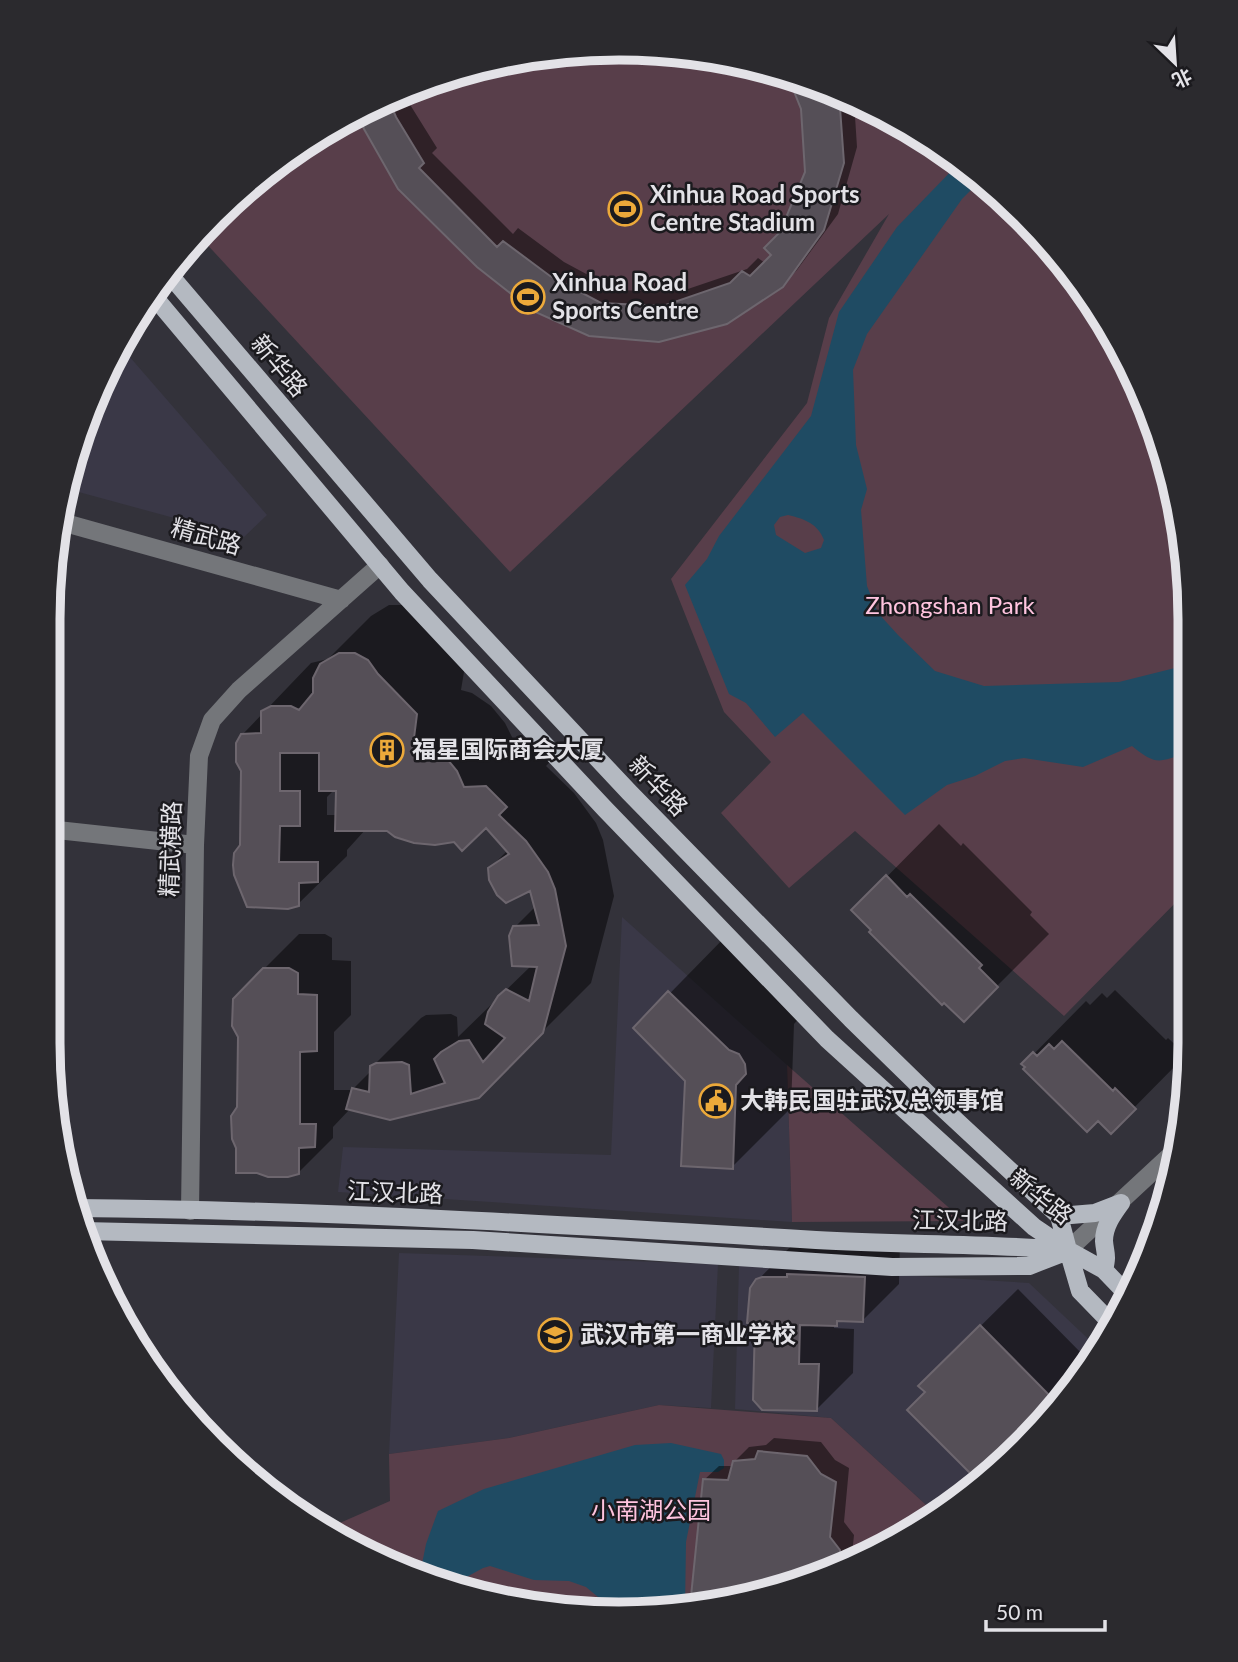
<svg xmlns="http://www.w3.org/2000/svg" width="1238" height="1662" viewBox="0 0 1238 1662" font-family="Lato,'Noto Sans SC',sans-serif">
	<rect width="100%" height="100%" fill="#33323a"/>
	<!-- built -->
	<path fill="#3a3847" d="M122,348L267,515L244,537L64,488L67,471Z
		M622,917L787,1065L792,1222L338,1192L343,1147L611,1155Z
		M399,1253L718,1264L711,1408L659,1405L509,1438L389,1454Z
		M739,1265L1029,1283L1099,1349L1049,1420L967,1497L936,1514L831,1418L735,1409Z"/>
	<!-- green -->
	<path fill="#583e4a" d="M582,48L694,52L803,78L905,124L996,189L1073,271L1147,401L1186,544L1188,890L1064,1016L855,831L789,888L721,813L771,762L724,712L671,579L807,403L829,318L889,214L510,572L202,239L271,165L366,106L471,67Z
		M787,1065L964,1221L792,1222Z
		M659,1405L831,1418L936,1514L837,1571L657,1613L508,1604L366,1556L326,1529L390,1501L389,1454L509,1438Z"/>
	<!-- water -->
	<path fill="#1f4b63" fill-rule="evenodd" d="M959,163L982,179L962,199L867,334L853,370L856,445L867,489L861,510L867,586L878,613L898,635L935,671L984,686L1119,682L1187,665V753C1158,762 1157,766 1132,746L1083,767L1024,758L1005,761L975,776L947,785L905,815L803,713L775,737L746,703L729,694L685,585L707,559L719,536L811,416L839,312L897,227ZM788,515C805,519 818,524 824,540L821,548L805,553L776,535L774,525L780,517Z
		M671,1443L721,1454L724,1460V1468L718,1472H700L686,1542L685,1607L657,1613L615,1611L586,1587L569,1581L534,1580L490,1566L483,1568L452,1585L420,1574L426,1544L438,1511L484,1489L635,1445Z"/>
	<!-- shadow -->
	<path fill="#0007" fill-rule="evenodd" d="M789,74L803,78L854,101L857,147L838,214L797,270L782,285L659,341L478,266L365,129L359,111L405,92L409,103L437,148L432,153L513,234L518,228L564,262L616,290L679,292L747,269L758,258L765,263L774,255L807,172L803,109Z
		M389,605H404L465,666L461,690L472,693L491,706L505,723L513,739L535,738L554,758L546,766L574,793L596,823L603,840L614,896L591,983L478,1096L350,1109L333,1127V1138L298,1173L238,1107L264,969L299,934H325L332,938V960L351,961V1015L334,1032V1090H350V1098L353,1089L372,1070V1067L421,1018L426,1015L451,1014L457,1017L458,1037L532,965L515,927L536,906L531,888L489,869L508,850L486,825L454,840L388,829H366L347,850V856L298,904L241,845L242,735L311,663L328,659L371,616ZM335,789H337V815H327V797Z
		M939,824L961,846L963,843L1032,912L1030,915L1049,934L964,1019L854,910Z
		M728,934L788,991L798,995L804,1004V1013L794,1024L791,1108L732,1167L686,1080L636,1028Z
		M1115,990L1166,1040L1168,1038L1186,1055L1111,1131L1098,1119L1024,1064L1086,1001L1090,1005L1102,993L1107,998Z
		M1173,1178L1171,1191L1165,1205L1166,1186Z
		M900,1241L899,1284L863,1320L840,1319L834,1324V1328L854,1329L853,1373L817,1409L757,1281L794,1243Z
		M1018,1289L1090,1362L1049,1420L927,1392L920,1386Z
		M774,1438L821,1442L835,1460L849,1468L844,1522L854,1535L851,1564L837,1571L692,1605L704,1480L719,1466H733L734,1462L749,1447L766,1445Z"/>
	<!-- building -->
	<path fill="#554f57" stroke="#6d666e" stroke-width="2" d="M787,74L803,78L839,94L844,163L824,230L783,287L727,324L659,342L589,336L533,311L477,267L398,189L364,129L357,112L388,98L396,117L424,163L419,168L497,247L503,241L550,276L601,303L663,306L730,283L742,271L750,276L771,255L764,248L780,232L805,172L801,109Z
		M339,653H355L368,660L378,674L417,714L414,738L424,741L443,754L457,771L464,787L486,786L507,807L499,815L526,841L548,872L555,889L566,946L543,1033L479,1098L390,1120L346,1109L352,1088L369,1092L370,1066L376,1063L402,1062L409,1065L411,1094L445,1083L434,1059L441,1052L459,1041L469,1040L483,1062L505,1038L485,1024L488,1012L498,996L506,989L529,1001L537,967L512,966L509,936L513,926L539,925L530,891L506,903L497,895L489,880L488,868L509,854L486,828L462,851L454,842L435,845L414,843L395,837L387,831H335L336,791H319V753H280V791H300V826H280L279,862H318V882L299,883V906L288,909L247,907L234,875L233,865L234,853L240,845L241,771L236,762V743L241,734L261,733V711L271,706H291L299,710L313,693V678L320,664Z
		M886,875L907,897L910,894L982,965L979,968L998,987L964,1022L944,1003L942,1005L869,932L871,930L851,910Z
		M263,968H289L298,973V994L317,995V1051L300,1052V1124H316L315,1147L299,1148V1174L288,1177H268L257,1173H236V1148L232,1139L231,1116L237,1107L238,1037L232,1026L233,999Z
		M668,991L729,1050L739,1054L745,1064L746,1074L736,1085L733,1169L681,1166L685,1081L633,1028Z
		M1062,1041L1113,1091L1115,1088L1136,1109L1111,1134L1098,1121L1087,1132L1023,1069L1025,1067L1021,1064L1033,1052L1037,1056L1049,1044L1054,1049Z
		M787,1274L865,1277L863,1322L837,1321V1326L800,1325L799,1364H819L817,1411L762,1410L753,1400L755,1324L747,1323L750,1288L756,1279L762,1277H787Z
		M980,1325L1059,1405L1049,1420L981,1484L907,1410L925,1392L918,1386Z
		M758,1451L807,1456L821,1474L836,1482L830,1537L840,1550L838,1571L690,1606L703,1479L728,1480L733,1461L755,1459Z"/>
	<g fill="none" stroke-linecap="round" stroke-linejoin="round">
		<!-- minor -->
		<path stroke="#74767a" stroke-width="18" d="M58,521L341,600
			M48,829L195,845
			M190,1211L195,845L199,756L212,720L239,690L380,565
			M1068,1250L1178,1148"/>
		<!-- major -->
		<path stroke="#b4b9c1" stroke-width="18" d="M169,274L430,580L629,792L851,1019L934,1100L1059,1216L1068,1250L1104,1270L1128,1295
			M151,293L402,592L605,809L827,1039L1034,1227L1068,1250L1080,1291L1115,1327
			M74,1208C321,1210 569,1225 816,1240C899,1245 982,1243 1065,1250
			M1059,1216L1095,1213L1121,1203C1113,1214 1104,1226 1104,1241C1105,1254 1108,1254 1104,1270
			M83,1231L473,1240L892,1267L1029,1266L1065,1252"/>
	</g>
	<!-- icons -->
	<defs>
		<symbol id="stadium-ring" viewBox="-11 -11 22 22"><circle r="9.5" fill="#1b1a1e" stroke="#eca93a" stroke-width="1.5"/><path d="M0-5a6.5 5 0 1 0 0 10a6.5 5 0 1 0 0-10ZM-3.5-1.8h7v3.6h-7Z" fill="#eca93a"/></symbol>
		<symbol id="building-ring" viewBox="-11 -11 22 22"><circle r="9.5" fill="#1b1a1e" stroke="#eca93a" stroke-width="1.5"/><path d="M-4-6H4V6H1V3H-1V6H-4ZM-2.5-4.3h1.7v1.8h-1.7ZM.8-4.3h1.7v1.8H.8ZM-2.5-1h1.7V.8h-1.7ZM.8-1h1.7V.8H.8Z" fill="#eca93a"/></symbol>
		<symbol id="civic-ring" viewBox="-11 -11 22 22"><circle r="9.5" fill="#1b1a1e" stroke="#eca93a" stroke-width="1.5"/><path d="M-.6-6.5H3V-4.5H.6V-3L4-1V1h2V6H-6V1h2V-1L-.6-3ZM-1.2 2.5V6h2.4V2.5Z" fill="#eca93a"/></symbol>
		<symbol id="school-ring" viewBox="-11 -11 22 22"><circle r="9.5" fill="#1b1a1e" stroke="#eca93a" stroke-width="1.5"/><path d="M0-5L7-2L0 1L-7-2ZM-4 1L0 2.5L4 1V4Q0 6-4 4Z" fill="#eca93a"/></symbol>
	</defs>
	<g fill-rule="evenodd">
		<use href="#stadium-ring" x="606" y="190" width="38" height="38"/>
		<use href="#stadium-ring" x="509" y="278" width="38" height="38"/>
		<use href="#building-ring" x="368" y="731" width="38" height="38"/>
		<use href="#civic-ring" x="697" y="1082" width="38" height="38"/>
		<use href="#school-ring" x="536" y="1316" width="38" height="38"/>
	</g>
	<g text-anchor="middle" stroke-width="5" stroke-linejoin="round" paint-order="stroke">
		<!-- poi labels -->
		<g font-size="24" font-weight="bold" fill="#e3e2e7" stroke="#1b1a1e" text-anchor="start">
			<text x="650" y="203">Xinhua Road Sports<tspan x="650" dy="28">Centre Stadium</tspan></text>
			<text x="552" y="291">Xinhua Road<tspan x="552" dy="28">Sports Centre</tspan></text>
			<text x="412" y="758">福星国际商会大厦</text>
			<text x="740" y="1109">大韩民国驻武汉总领事馆</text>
			<text x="580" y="1343">武汉市第一商业学校</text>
		</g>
		<!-- street labels -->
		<g font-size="24" fill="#e3e2e7" stroke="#1b1a1e">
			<text transform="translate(279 366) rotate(50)" y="8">新华路</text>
			<text transform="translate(206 537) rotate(16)" y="8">精武路</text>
			<text transform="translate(658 786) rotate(46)" y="8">新华路</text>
			<text transform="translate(171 849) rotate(-88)" y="8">精武横路</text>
			<text transform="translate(395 1193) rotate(2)" y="8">江汉北路</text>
			<text transform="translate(1041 1197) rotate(39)" y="8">新华路</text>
			<text transform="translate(960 1221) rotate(1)" y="8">江汉北路</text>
		</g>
		<!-- park labels -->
		<g font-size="24" fill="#ffc4df" stroke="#1b1a1e">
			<text x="950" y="614">Zhongshan Park</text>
			<text x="651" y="1519">小南湖公园</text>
		</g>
	</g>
	<!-- crop -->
	<path d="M0 0H1238V1662H0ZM619 60H619A559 559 0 0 1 1178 619V1043A559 559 0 0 1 619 1602H619A559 559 0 0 1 60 1043V619A559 559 0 0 1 619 60Z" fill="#2b2a2e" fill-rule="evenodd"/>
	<path fill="none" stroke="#e3e2e7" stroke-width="9" d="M619 60H619A559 559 0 0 1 1178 619V1043A559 559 0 0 1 619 1602H619A559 559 0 0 1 60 1043V619A559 559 0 0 1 619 60Z"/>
	<!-- north arrow -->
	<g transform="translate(1175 63) rotate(155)" stroke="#1b1a1e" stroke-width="5" paint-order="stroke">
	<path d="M0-5L12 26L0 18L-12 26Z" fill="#e3e2e7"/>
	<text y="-10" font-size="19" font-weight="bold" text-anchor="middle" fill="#e3e2e7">北</text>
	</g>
	<!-- scale -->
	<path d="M986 1620v10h119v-10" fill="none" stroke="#e3e2e7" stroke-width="3.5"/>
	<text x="996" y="1620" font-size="21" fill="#e3e2e7" stroke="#1b1a1e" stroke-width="5" paint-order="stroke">50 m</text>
</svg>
